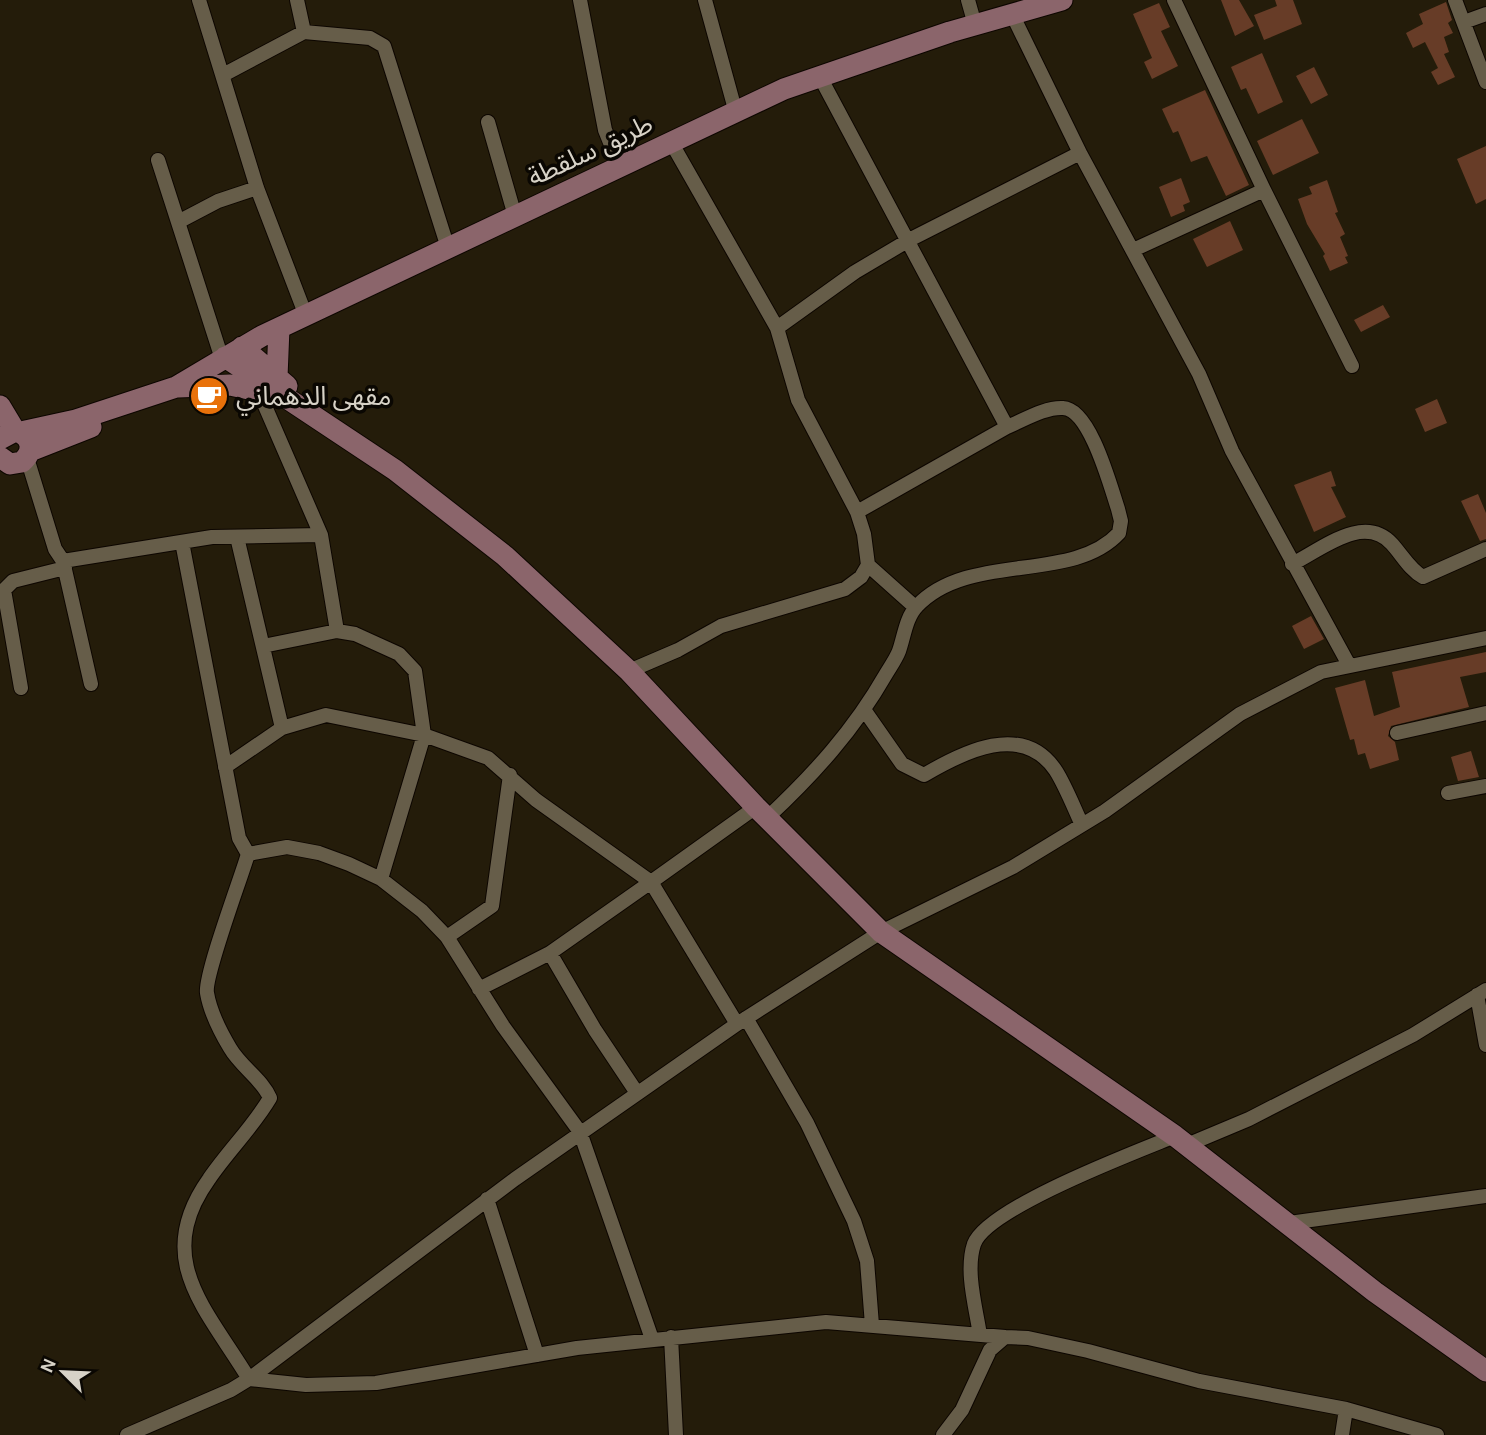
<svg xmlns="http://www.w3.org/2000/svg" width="1486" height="1435" viewBox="0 0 1486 1435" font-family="Karla,'Noto Sans Arabic',sans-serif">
	<rect width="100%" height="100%" fill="#241c0a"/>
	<!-- building -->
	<path fill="#673c27" d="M1221,0H1239L1254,26L1235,36Z
		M1275,0H1293L1302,24L1264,40L1254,15L1277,6Z
		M1446,2L1452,20L1448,23L1453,33L1444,37L1449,52L1444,54L1455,77L1438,85L1431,72L1438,68L1425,42L1413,48L1406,33L1423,24L1419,14Z
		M1159,3L1170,27L1161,31L1178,66L1152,79L1144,62L1152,58L1133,14Z
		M1262,53L1283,102L1258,114L1246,88L1241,90L1231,67Z
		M1314,67L1328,95L1311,104L1296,76Z
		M1205,90L1249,185L1226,196L1207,156L1191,162L1178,131L1173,133L1162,109Z
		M1302,119L1319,153L1273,175L1257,141Z
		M1486,146V199L1476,204L1457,159Z
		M1181,178L1190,202L1183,205L1185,211L1171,217L1159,187Z
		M1327,180L1338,212L1335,213L1345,234L1340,237L1348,256L1345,257L1348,263L1330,271L1323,256L1325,254L1307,224L1298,199L1312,194L1309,187Z
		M1230,221L1243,250L1207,267L1193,239Z
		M1383,305L1390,317L1361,332L1354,320Z
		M1437,399L1447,423L1425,432L1415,409Z
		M1331,471L1336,486L1331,487L1346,517L1314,532L1294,485Z
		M1478,494L1486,513V539L1480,541L1461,501Z
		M1311,616L1324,639L1304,649L1292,626Z
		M1486,652V672L1460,677L1469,707L1391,726L1388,736L1395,742L1399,760L1370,769L1365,753L1358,755L1354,739L1350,740L1335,688L1365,680L1374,716L1400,707L1392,672Z
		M1471,751L1479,777L1458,781L1451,757Z"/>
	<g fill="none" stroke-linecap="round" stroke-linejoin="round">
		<defs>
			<path id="street" d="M199,0L257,188L306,316
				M580,0L605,130L620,167
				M705,0L736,113
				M968,0L975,25
				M1455,0L1486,82
				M1012,14L1080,153L1199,374L1232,451L1349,665
				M1464,22L1486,14
				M304,32L370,38L384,46L448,248
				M223,75L304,32L297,0
				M819,75L1007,427L857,512
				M488,122L515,216
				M158,160L178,222
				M1264,190L1352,366
				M1133,250L1264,190L1174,0
				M777,328L855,272L909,240L1080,153
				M222,359L178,222L218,201L257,188
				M258,390L321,535L337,631
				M27,458L55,549L63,561L212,537L321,535
				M237,537L282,728
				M182,542L239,838L248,854L287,847L319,853L349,864L381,879L422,911L447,937L503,1026L580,1132L652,1339
				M63,561L91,684
				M1292,564C1322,549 1364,513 1392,544C1402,555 1410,570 1423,577L1486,549
				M868,565L915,607
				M263,646L337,631L355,634L399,654L415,671L424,735L381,879
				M629,671L678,650L721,626L845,589L861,577L868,565L864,534L857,512L798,400L777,328L671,142
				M21,688L4,590L13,581L65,568
				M865,711L902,764L924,775C963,752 1023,721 1056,771C1066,787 1074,808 1082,825
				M1397,733L1486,713
				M225,767L282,728L326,715L424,735L488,758L536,800L651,882L756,807
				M1448,793L1486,786
				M767,818C814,774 854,730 886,674C890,667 896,659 899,651C904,637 906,617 917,606C969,551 1072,584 1119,533L1121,521L1118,509C1110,485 1090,409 1063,408C1045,407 1024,420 1007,427
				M248,854C241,878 204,976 207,993C210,1011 221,1033 230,1048C241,1067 262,1079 270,1098C253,1127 228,1151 209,1179C152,1259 206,1308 249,1379L306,1385L376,1383L577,1348L826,1322L1005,1337
				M447,937L492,906L510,775
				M550,953L595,1030L637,1093
				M479,989L550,953L651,882L737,1024
				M1477,995L1486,1045
				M746,1018L807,1123L854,1221L867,1261L872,1325
				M1187,1145L1249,1119L1413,1035L1486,990
				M487,1199L537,1355
				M1289,1223L1486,1196
				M980,1335C976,1308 965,1271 974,1244C987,1208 1136,1152 1175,1136
				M671,1337L676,1435
				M127,1435L231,1390L249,1379L515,1179L737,1024L881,932L1013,867L1105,811L1240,714L1321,672L1486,638
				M943,1435L962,1410L990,1350L1005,1337L1028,1338L1088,1351L1199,1381L1346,1409L1437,1435
				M1342,1435L1346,1409"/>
			<path id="secondary" d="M242,347L287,386
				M225,357L395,470L505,556L629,671L756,807L881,932L1175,1136L1375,1292L1486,1371
				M277,377L279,328
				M178,387L230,385L268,393
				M0,406L15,431
				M21,432L76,420L176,387L262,336L784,89L950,32L1062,0
				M0,439L15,431C32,435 35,451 22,462L10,464L0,457
				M30,451L91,427"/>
		</defs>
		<!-- street casing -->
		<use href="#street" stroke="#0d0600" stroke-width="16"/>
		<!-- secondary casing -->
		<use href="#secondary" stroke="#0d0600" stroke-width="23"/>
		<!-- street -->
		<use href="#street" stroke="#665d49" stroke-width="14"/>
		<!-- secondary -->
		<use href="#secondary" stroke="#8b656b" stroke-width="21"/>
	</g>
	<!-- icons -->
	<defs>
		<symbol id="cafe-disc" viewBox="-11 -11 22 22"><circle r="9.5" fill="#e8710a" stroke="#0a0702"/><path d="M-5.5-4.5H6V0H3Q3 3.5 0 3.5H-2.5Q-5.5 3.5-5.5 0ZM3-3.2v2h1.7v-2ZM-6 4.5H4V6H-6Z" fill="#fff"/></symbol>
	</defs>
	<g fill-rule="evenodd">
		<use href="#cafe-disc" x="187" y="374" width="44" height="44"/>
	</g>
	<g text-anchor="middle" stroke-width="7" stroke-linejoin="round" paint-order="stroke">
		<!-- street labels -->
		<g font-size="26" fill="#d7d2c7" stroke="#0a0702">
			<text transform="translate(590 150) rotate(-25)" y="9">طريق سلقطة</text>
		</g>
		<!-- poi labels -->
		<g font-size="26" fill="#d7d2c7" stroke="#0a0702" text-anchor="start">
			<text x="236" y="405">مقهى الدهماني</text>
		</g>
	</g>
	<!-- north arrow -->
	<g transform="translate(63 1372) rotate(294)" stroke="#0a0702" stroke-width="5" paint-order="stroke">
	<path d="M0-5L12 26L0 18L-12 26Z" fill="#d7d2c7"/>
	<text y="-10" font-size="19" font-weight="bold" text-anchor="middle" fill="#d7d2c7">N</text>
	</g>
</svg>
